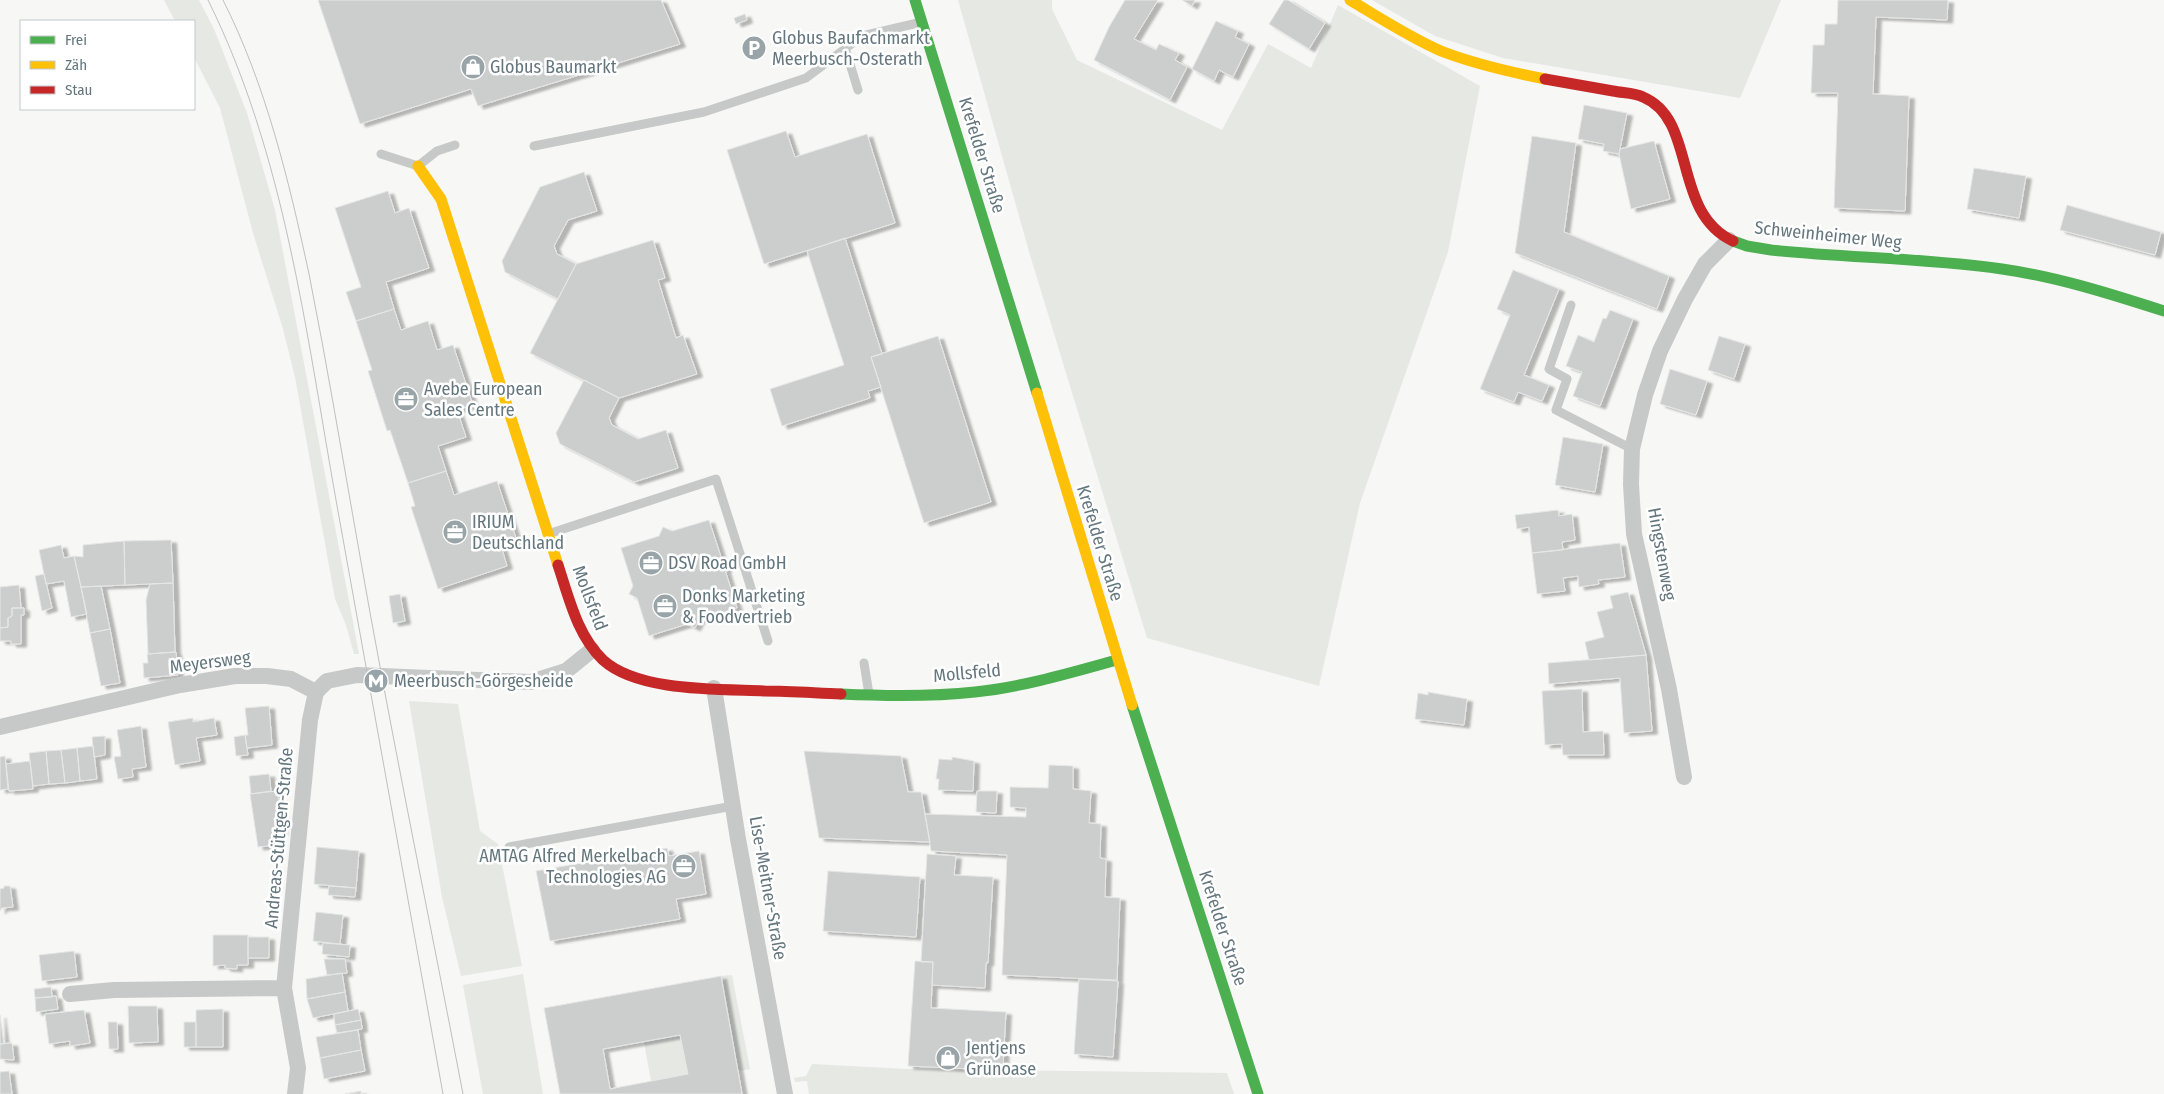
<svg xmlns="http://www.w3.org/2000/svg" width="2164" height="1094" viewBox="0 0 2164 1094" font-family="'Fira Sans Condensed',sans-serif">
	<defs>
		<filter id="shadow"><feDropShadow dx="5.5" dy="3" stdDeviation="1" flood-color="#0004"/></filter>
	</defs>
	<rect width="100%" height="100%" fill="#f7f7f6"/>
	<!-- green -->
	<path fill="#e6e8e4" d="M164,0H199L214,29L247,113L275,210L359,654H354L346,625L335,599L295,377L283,329L253,233L220,108L194,57V21H175Z
		M958,0H1052V9L1077,60L1222,130L1268,44L1311,68L1338,5L1480,86L1448,252L1360,503L1319,686L1147,638L1030,255Z
		M1372,0H1781L1740,98L1503,58L1435,36Z
		M409,701L458,704L480,831L498,844L522,966L461,976L442,897Z
		M523,974L543,1094H483L463,985Z
		M732,975L750,1069L738,1071L721,976Z
		M680,1035L688,1074L651,1081L644,1042Z
		M812,1064L907,1069L1227,1073L1234,1094H809L807,1081L795,1082L794,1078L806,1076Z"/>
	<!-- building -->
	<path fill="#cccece" stroke="#e6e6e6" fill-rule="evenodd" filter="url(#shadow)" d="M318,0H661L680,44L478,106L471,89L360,124Z
		M1125,0H1158L1134,39L1156,50L1159,44L1179,53L1175,60L1187,67L1170,100L1094,60L1109,27Z
		M1182,0H1195L1192,6Z
		M1284,0H1288L1325,23L1309,49L1269,24Z
		M1838,0H1948L1947,20L1876,17L1873,94L1909,96L1905,211L1834,208L1838,93H1811L1813,45H1824L1825,24H1837Z
		M745,14L747,20L736,24L734,18Z
		M1216,21L1238,31L1235,37L1249,44L1233,77L1219,70L1214,81L1192,69Z
		M1584,105L1627,113L1619,154L1603,151L1604,144L1578,139Z
		M786,131L795,157L867,134L895,223L764,264L727,150Z
		M1532,136L1576,143L1564,232L1669,276L1657,309L1515,253Z
		M1654,141L1670,199L1631,209L1619,154L1620,149Z
		M1974,168L2026,176L2019,218L1967,209Z
		M584,172L597,211L568,220L554,246L557,254L576,264L558,299L505,272L502,261L540,187Z
		M388,191L395,213L409,208L429,268L386,282L394,309L356,321L346,292L361,287L335,208Z
		M2067,205L2161,232L2155,255L2060,230Z
		M845,238L882,354L871,357L881,387L868,391L870,398L782,426L770,389L844,365L807,251Z
		M653,240L665,278L658,280L676,338L683,335L697,374L619,398L530,353L576,264Z
		M1513,270L1559,289L1524,375L1549,385L1542,401L1518,392L1514,402L1480,389L1510,315L1497,309Z
		M394,309L401,330L428,321L437,350L453,345L473,405L457,410L466,437L438,446L446,471L408,483L390,430L387,431L368,371L372,370L356,321Z
		M1610,310L1633,319L1600,406L1573,396L1582,372L1566,366L1578,335L1594,342L1603,318L1606,319Z
		M938,336L991,502L924,523L871,357Z
		M1719,336L1745,344L1734,379L1708,370Z
		M1670,369L1707,381L1696,415L1660,404Z
		M584,380L619,398L609,418L612,425L638,439L666,430L678,468L634,482L560,444L556,433Z
		M1563,437L1603,444L1595,492L1555,485Z
		M446,471L454,495L497,481L517,541L501,546L507,566L438,589L411,507L415,506L408,483Z
		M1558,510L1559,516L1572,514L1575,540L1562,542L1563,550L1532,553L1529,527L1517,529L1515,515Z
		M709,520L721,557L730,562L725,570L737,608L699,620L695,628L687,624L649,636L637,598L629,594L633,586L621,548L659,536L663,527L672,531Z
		M171,540L173,583L125,585L124,541Z
		M124,541L125,585L81,587L74,556L83,557V545Z
		M1620,543L1625,577L1598,580L1599,584L1579,587L1578,576L1563,578L1565,591L1537,594L1532,553Z
		M61,545L64,558L74,556L87,614L71,617L64,581L46,584L39,550Z
		M44,574L52,608L42,611L35,576Z
		M173,583L175,652L148,654L146,600L150,584Z
		M19,585L21,608H12V616L8,618V627L0,628V587Z
		M101,586L110,629L90,633L81,587Z
		M1628,592L1646,655L1589,660L1585,642L1604,637L1597,612L1613,608L1610,596Z
		M400,594L405,621L393,623L389,596Z
		M12,608H24V615H21V644H11V641H0V628L8,627V618L12,616Z
		M110,629L120,683L101,686L90,633Z
		M176,652L178,675L144,678L143,663H148L147,654Z
		M1646,655L1652,731L1624,733L1620,678L1549,684L1548,663Z
		M1582,689L1583,732L1603,731L1604,755H1563L1562,744L1545,745L1542,691Z
		M1428,692L1467,699L1464,725L1415,719L1418,693L1428,695Z
		M269,706L272,745L247,748L245,735H248L245,708Z
		M193,718V722L214,718L217,735L196,738L200,761L175,765L168,722Z
		M141,726L146,767L132,769L133,777L118,779L114,757L121,756L117,730Z
		M245,735L248,755L236,756L234,737Z
		M105,736V755L94,757L92,737Z
		M93,746L97,779L80,781L77,748Z
		M77,748L80,781L65,783L61,750Z
		M61,750L65,783L49,784L46,751Z
		M46,751L49,784L33,786L29,753Z
		M804,751L901,756L908,792H921L930,842L819,838Z
		M5,756L8,789L0,790V757Z
		M952,757L974,761L973,791L938,790L939,779H936L939,759L952,760Z
		M30,761L33,789L9,791L6,764Z
		M1049,765L1073,766V789L1091,791L1089,823L1101,824L1100,858L1106,859L1105,897L1120,898L1117,980L1002,975L1007,855L931,851L925,814L1026,817V808L1010,807V787L1048,788Z
		M269,774L271,791L251,794L249,776Z
		M277,791L283,817L280,818L282,832L274,833L276,845L258,847L250,794Z
		M977,791H997L996,813L976,812Z
		M317,847L359,851L356,888L314,884Z
		M667,848L669,856L699,851L706,894L676,899L680,919L550,941L536,871Z
		M927,854L956,856L954,875L993,877L988,963H986L985,988L932,985L933,962H921Z
		M828,871L920,877L916,937L823,931Z
		M4,886H10L13,907L2,908L0,911V889L4,888Z
		M329,886L356,888L355,897L328,895Z
		M316,912L343,915L340,944L313,941Z
		M213,935H248V965H237V969L225,968V965L213,966Z
		M248,937H269V958H248Z
		M323,943L350,945L349,957L322,954Z
		M74,951L77,977L42,981L39,955Z
		M324,959H345L347,973L327,975Z
		M915,961L933,962L931,1008L1006,1012L1003,1064H996L995,1067L973,1065V1069L908,1066Z
		M342,973L345,992L307,999L306,979Z
		M721,976L742,1094H560L544,1008ZM680,1035L688,1074L610,1089L603,1049Z
		M1079,979L1118,981L1113,1057L1074,1054Z
		M51,987L52,997L35,998L34,989Z
		M345,992L348,1011L313,1018L307,999Z
		M56,996L58,1009L36,1012L35,998Z
		M128,1006H157L158,1042L129,1043Z
		M223,1009V1047H196V1010Z
		M358,1009L361,1020L335,1025L334,1014Z
		M84,1010L90,1043L70,1046V1041L49,1044L45,1014Z
		M0,1015L4,1044H0Z
		M361,1020L362,1029L337,1033L335,1025Z
		M108,1022H117L118,1049H109Z
		M184,1022H196V1047H184Z
		M358,1030L361,1050L320,1058L316,1037Z
		M12,1043L14,1060L0,1059V1044Z
		M361,1050L365,1071L324,1079L320,1058Z
		M9,1071L12,1094H0V1072Z
		M361,1091V1094H345Z"/>
	<g fill="none" stroke-linecap="round" stroke-linejoin="round">
		<!-- lane -->
		<path stroke="#c7c9c9" stroke-width="9" d="M845,48L858,90
			M534,146L704,112L806,78L862,36L922,22
			M381,154L418,166L437,151L455,145
			M1571,305L1549,369L1567,379L1556,410L1632,449
			M548,534L716,479L768,641
			M864,663L869,694
			M509,847L733,806"/>
		<!-- street -->
		<path stroke="#c7c9c9" stroke-width="16" d="M714,688L738,839L785,1094
			M0,727L180,685L235,676H267L291,679L316,692L327,681L357,675L531,682L566,671L592,650
			M1684,777L1669,689L1634,534L1631,484L1632,449L1645,395L1660,351L1685,299L1705,264L1729,240
			M70,994L114,990L284,988
			M295,1094L298,1068L284,988L310,720L316,692"/>
		<!-- fast -->
		<path stroke="#4caf50" stroke-width="11" d="M915,0L1037,393
			M1733,241L1747,246L1771,250C1848,258 1926,258 2002,269C2058,277 2111,294 2164,311
			M841,694C885,696 930,697 975,692C1023,687 1070,673 1117,660
			M1132,705L1258,1094"/>
		<!-- slow -->
		<path stroke="#ffc107" stroke-width="11" d="M1350,0C1380,18 1409,37 1441,51C1474,64 1510,72 1545,79
			M418,166L441,199L558,565
			M1037,393L1132,705"/>
		<!-- jam -->
		<path stroke="#c62828" stroke-width="11" d="M1545,79C1568,83 1591,87 1613,91C1623,93 1635,93 1643,97C1698,120 1671,212 1733,241
			M558,565C569,598 577,635 603,660C638,692 719,689 765,691C790,691 815,693 841,694"/>
		<!-- tram -->
		<path stroke="#bdc0c0" stroke-width="1" d="M208,0C285,155 306,332 336,500C372,698 407,896 443,1094
			M223,0C266,85 289,181 309,274C327,364 342,455 358,545C390,729 428,911 463,1094"/>
	</g>
	<!-- icons -->
	<defs>
		<symbol id="parking-disc" viewBox="-11 -11 22 22"><circle r="9.5" fill="#98a4a8" stroke="#fff"/><path d="M-3.5-5.5H1a3.5 3.5 0 0 1 0 7H-1V5.5H-3.5ZM-1-3.4V-.6H.8a1.4 1.4 0 0 0 0-2.8Z" fill="#fff"/></symbol>
		<symbol id="shop-disc" viewBox="-11 -11 22 22"><circle r="9.5" fill="#98a4a8" stroke="#fff"/><path d="M-5-2.5h2.3a2.7 3.5 0 0 1 5.4 0H5L5.5 6h-11ZM-1.5-2.5h3a1.5 2.3 0 0 0-3 0Z" fill="#fff"/></symbol>
		<symbol id="office-disc" viewBox="-11 -11 22 22"><circle r="9.5" fill="#98a4a8" stroke="#fff"/><path d="M-6-3h4V-5.5h4V-3h4V5H-6ZM-1-4.5V-3h2v-1.5ZM-6 0V1H6V0Z" fill="#fff"/></symbol>
		<symbol id="metro-disc" viewBox="-11 -11 22 22"><circle r="9.5" fill="#98a4a8" stroke="#fff"/><path d="M-5.5 5V-5H-3L0 0L3-5H5.5V5H3V-.5L0 4L-3-.5V5Z" fill="#fff"/></symbol>
	</defs>
	<g fill-rule="evenodd">
		<use href="#parking-disc" x="740" y="34" width="28" height="28"/>
		<use href="#shop-disc" x="459" y="53" width="28" height="28"/>
		<use href="#office-disc" x="392" y="385" width="28" height="28"/>
		<use href="#office-disc" x="441" y="518" width="28" height="28"/>
		<use href="#office-disc" x="637" y="549" width="28" height="28"/>
		<use href="#office-disc" x="651" y="592" width="28" height="28"/>
		<use href="#metro-disc" x="362" y="667" width="28" height="28"/>
		<use href="#office-disc" x="670" y="852" width="28" height="28"/>
		<use href="#shop-disc" x="934" y="1044" width="28" height="28"/>
	</g>
	<g text-anchor="middle" stroke-width="5" stroke-linejoin="round" paint-order="stroke">
		<!-- poi labels -->
		<g font-size="18" fill="#65777e" stroke="#fff" text-anchor="start">
			<text x="772" y="44">Globus Baufachmarkt<tspan x="772" dy="21">Meerbusch-Osterath</tspan></text>
			<text x="490" y="73">Globus Baumarkt</text>
			<text x="424" y="395">Avebe European<tspan x="424" dy="21">Sales Centre</tspan></text>
			<text x="472" y="528">IRIUM<tspan x="472" dy="21">Deutschland</tspan></text>
			<text x="668" y="569">DSV Road GmbH</text>
			<text x="682" y="602">Donks Marketing<tspan x="682" dy="21">&amp; Foodvertrieb</tspan></text>
			<text x="394" y="687">Meerbusch-Görgesheide</text>
			<text x="666" y="862" text-anchor="end">AMTAG Alfred Merkelbach<tspan x="666" dy="21">Technologies AG</tspan></text>
			<text x="966" y="1054">Jentjens<tspan x="966" dy="21">Grünoase</tspan></text>
		</g>
		<!-- street labels -->
		<g font-size="18" fill="#65777e" stroke="#fff">
			<text transform="translate(982 155) rotate(73)" y="6">Krefelder Straße</text>
			<text transform="translate(1828 235) rotate(6)" y="6">Schweinheimer Weg</text>
			<text transform="translate(1100 543) rotate(73)" y="6">Krefelder Straße</text>
			<text transform="translate(1662 554) rotate(80)" y="6">Hingstenweg</text>
			<text transform="translate(590 598) rotate(69)" y="6">Mollsfeld</text>
			<text transform="translate(210 662) rotate(-7)" y="6">Meyersweg</text>
			<text transform="translate(967 673) rotate(-5)" y="6">Mollsfeld</text>
			<text transform="translate(279 838) rotate(-85)" y="6">Andreas-Stüttgen-Straße</text>
			<text transform="translate(768 888) rotate(80)" y="6">Lise-Meitner-Straße</text>
			<text transform="translate(1223 928) rotate(72)" y="6">Krefelder Straße</text>
		</g>
	</g>
	<!-- legend -->
	<rect x="20" y="20" width="175" height="90" fill="#ffffff" stroke="#c1c9cb"/>
	<rect x="30" y="36" width="25" height="8" fill="#4caf50" stroke="#c1c9cb"/>
	<text x="65" y="45" font-size="15" fill="#65777e">Frei</text>
	<rect x="30" y="61" width="25" height="8" fill="#ffc107" stroke="#c1c9cb"/>
	<text x="65" y="70" font-size="15" fill="#65777e">Zäh</text>
	<rect x="30" y="86" width="25" height="8" fill="#c62828" stroke="#c1c9cb"/>
	<text x="65" y="95" font-size="15" fill="#65777e">Stau</text>
</svg>
